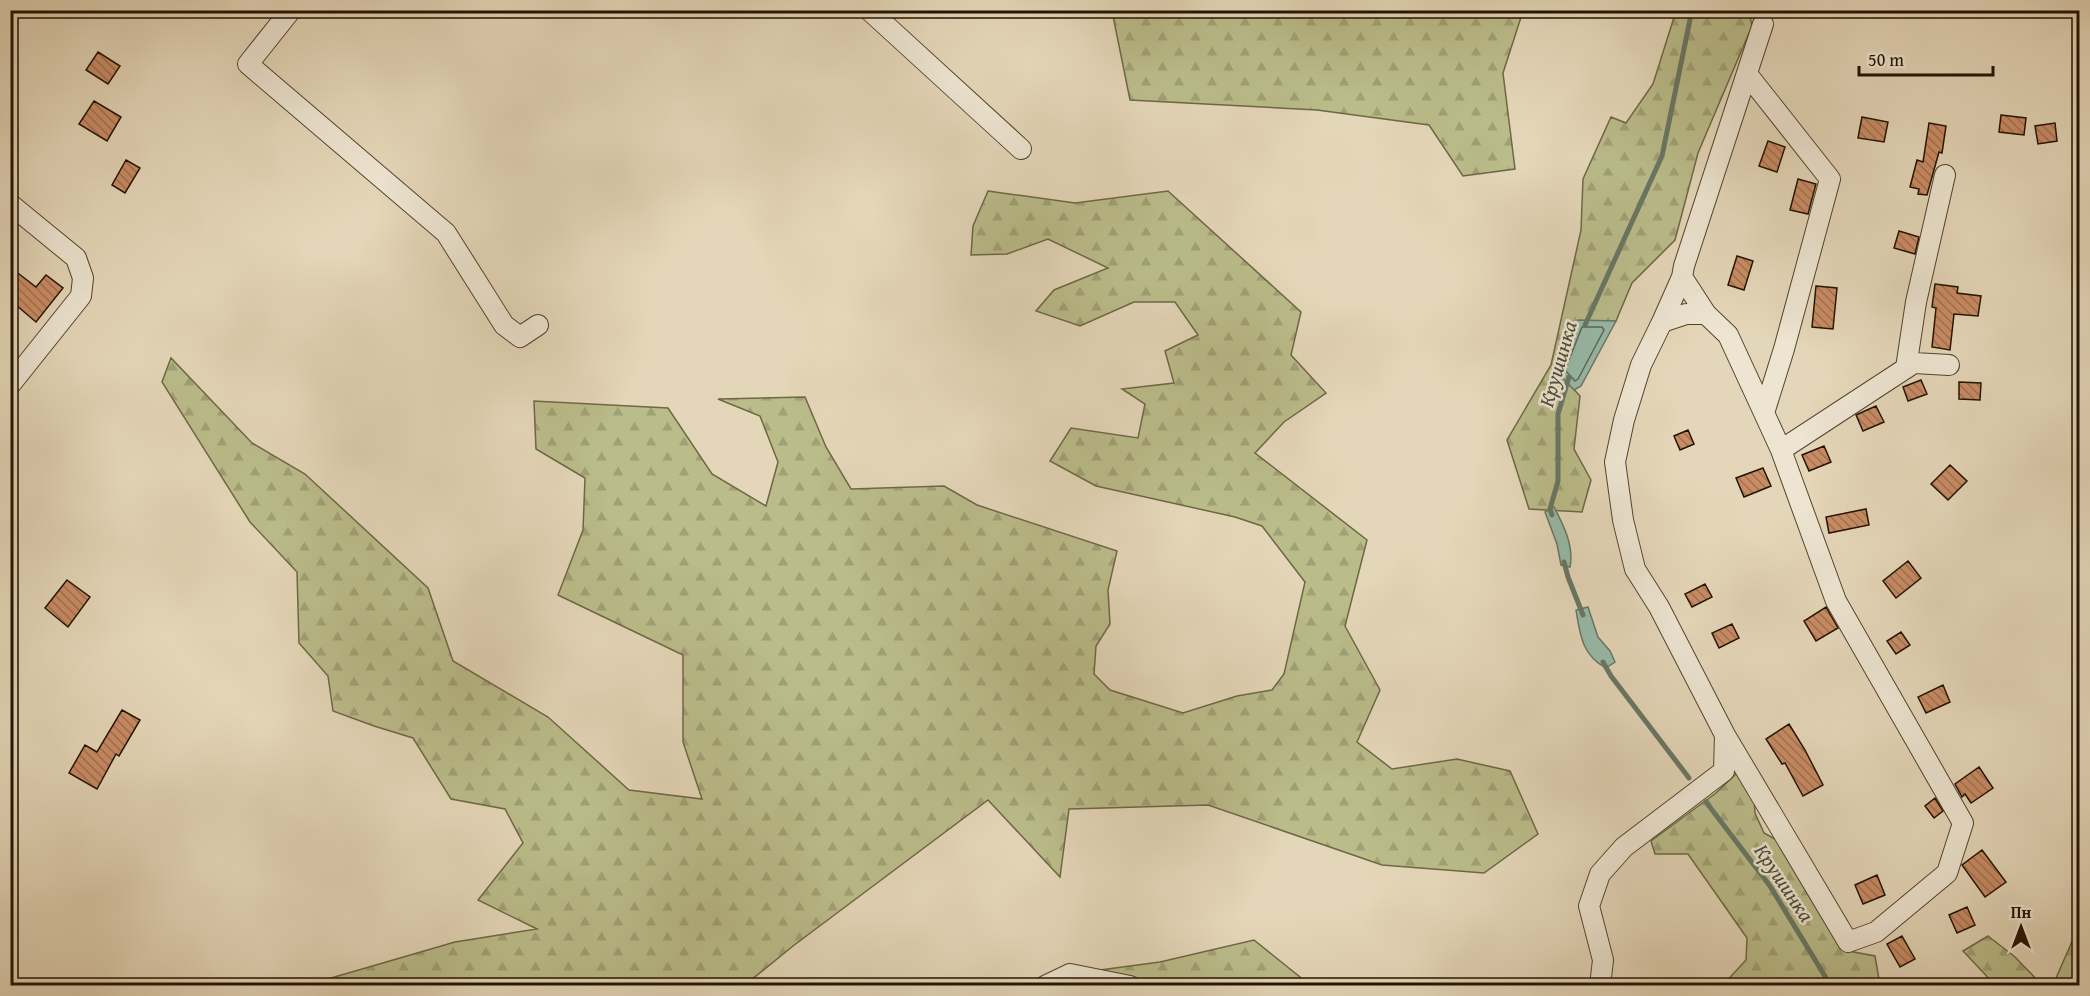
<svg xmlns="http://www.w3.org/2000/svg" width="2090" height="996" viewBox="0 0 2090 996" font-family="'Gentium Book Plus',serif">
	<defs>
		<pattern id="forest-firs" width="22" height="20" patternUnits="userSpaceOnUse" patternTransform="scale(1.5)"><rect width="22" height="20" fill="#babc8a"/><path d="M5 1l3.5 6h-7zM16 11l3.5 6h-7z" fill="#a0a175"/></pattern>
		<pattern id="building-back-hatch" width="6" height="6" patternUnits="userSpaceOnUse" patternTransform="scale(1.5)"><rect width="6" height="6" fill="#c98c65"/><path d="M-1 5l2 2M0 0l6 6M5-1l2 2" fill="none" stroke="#a37151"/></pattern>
	</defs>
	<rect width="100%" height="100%" fill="#e4d6b8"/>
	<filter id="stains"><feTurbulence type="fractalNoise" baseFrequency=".00333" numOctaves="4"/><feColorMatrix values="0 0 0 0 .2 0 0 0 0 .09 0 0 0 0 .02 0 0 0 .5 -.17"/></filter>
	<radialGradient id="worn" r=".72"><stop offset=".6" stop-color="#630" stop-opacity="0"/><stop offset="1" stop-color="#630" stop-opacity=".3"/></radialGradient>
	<!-- forest -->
	<path fill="url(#forest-firs)" stroke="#6e6845" stroke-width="1.5" d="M1112,11H1523L1503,73L1515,169L1463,176L1429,125L1317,110L1130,100Z
		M1676,11H1749L1752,26L1698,153L1675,240L1632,283L1616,321H1578L1558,372L1580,396L1574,449L1591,480L1582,512L1529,509L1507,440L1551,365L1581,230L1583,179L1611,117L1626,123L1653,84Z
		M988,191L1075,203L1168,191L1301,312L1291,355L1326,393L1284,422L1255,453L1367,540L1345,626L1380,690L1357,742L1392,769L1457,759L1510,771L1538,834L1484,873L1382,865L1208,805L1069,809L1060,877L988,800L793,946L745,985H307L455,942L537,929L478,900L523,843L505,809L451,799L413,738L374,726L333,711L328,676L299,643L297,572L250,522L162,382L171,358L252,443L305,474L428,588L453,661L548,717L629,790L702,799L683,742V655L558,595L583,530L585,478L536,449L534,401L668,408L712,474L766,506L778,462L760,416L718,399L805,397L826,447L851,489L944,486L977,505L1117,551L1108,590L1110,624L1096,646L1094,674L1110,690L1183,713L1237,696L1272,690L1284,674L1305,582L1262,526L1235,517L1096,486L1050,461L1071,428L1138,438L1145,404L1122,389L1174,383L1165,351L1198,335L1175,302H1134L1080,326L1036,311L1054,290L1108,268L1048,239L1007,254L971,255L973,226Z
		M1738,772L1753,776L1755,813L1764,833L1789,847L1843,950L1875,956L1880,985H1723L1746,960L1747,938L1688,854H1655L1651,841L1716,793Z
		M2079,927V985H2053L2077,930Z
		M1988,936L2015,957L2042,985H1995L1963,951Z
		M1254,940L1310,985L1045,986L1070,974L1160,962Z"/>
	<!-- water -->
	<path fill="#97baa9" stroke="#687765" stroke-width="1.5" d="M1578,320L1616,321L1581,386L1574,390L1558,373Z
		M1554,507C1564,526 1574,546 1570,567L1561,565L1557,544L1545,512Z
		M1588,607L1598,637L1610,651L1615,662L1606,668C1582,655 1580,635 1576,610Z"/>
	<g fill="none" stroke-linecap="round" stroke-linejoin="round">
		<!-- shore -->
		<path stroke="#5c6654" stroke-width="1.5" d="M1582,327H1602L1604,330L1578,379L1575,381L1565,370Z"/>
		<!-- stream -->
		<path stroke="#687765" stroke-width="5" d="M1585,325L1662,156L1692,10
			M1552,515L1550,509L1558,481V414L1569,377
			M1564,562L1568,577L1583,615
			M1603,662L1611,676L1689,778
			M1706,802L1770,886L1831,986"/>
	</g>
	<!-- building -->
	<path fill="url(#building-back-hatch)" stroke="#221300" stroke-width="1.5" d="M98,52L120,66L108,84L86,70Z
		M94,101L121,117L107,141L79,124Z
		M2001,115L2026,118L2024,135L1999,132Z
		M1862,117L1888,122L1884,142L1858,138Z
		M1929,123L1946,126L1942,153L1939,152L1927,195L1918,194L1919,189L1910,187L1917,160L1923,162Z
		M2055,123L2057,141L2038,144L2035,126Z
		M1768,141L1785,147L1777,172L1759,166Z
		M126,160L140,168L125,193L112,185Z
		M1798,179L1816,184L1808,214L1790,210Z
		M1899,231L1919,237L1915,254L1894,248Z
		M1737,256L1753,261L1744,290L1728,285Z
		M10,267L36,287L46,275L63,288L36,322L10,300Z
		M1935,284L1958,287L1957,293L1981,296L1978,316L1954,314L1950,350L1932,347L1936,308L1932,307Z
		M1816,286L1837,288L1833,329L1812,327Z
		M1921,380L1927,394L1908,401L1903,387Z
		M1959,382L1981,383L1980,400L1959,399Z
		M1876,406L1884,422L1863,431L1856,415Z
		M1688,430L1694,444L1680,450L1674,436Z
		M1824,446L1831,462L1809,471L1802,455Z
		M1950,465L1967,481L1948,500L1931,484Z
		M1763,468L1771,486L1744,497L1736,478Z
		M1866,509L1869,525L1829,533L1826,517Z
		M1908,561L1921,578L1896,598L1883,581Z
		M67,580L90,597L68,627L45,608Z
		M1705,584L1712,597L1692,607L1685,594Z
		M1826,607L1838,628L1816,641L1804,621Z
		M1732,624L1739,638L1719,648L1712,633Z
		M1901,632L1910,645L1896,654L1887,641Z
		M1943,685L1950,702L1926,713L1918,697Z
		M122,710L140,720L119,756L116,754L97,789L69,773L85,745L97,752Z
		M1789,724L1805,750L1823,785L1803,796L1785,763L1782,764L1766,739Z
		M1979,767L1993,788L1971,803L1965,794L1962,797L1955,784Z
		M1935,798L1943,811L1934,818L1925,806Z
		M1982,850L2006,882L1985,897L1962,865Z
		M1877,875L1885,895L1863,904L1855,885Z
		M1967,907L1975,925L1957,933L1949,915Z
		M1902,936L1915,959L1900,967L1887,944Z"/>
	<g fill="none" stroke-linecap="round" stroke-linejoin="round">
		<defs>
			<path id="street" d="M291,10L248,64L446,233L504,325L520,337L538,325
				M869,10L1021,149
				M1747,74L1830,179L1784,349L1764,413
				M10,204L76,258L83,278L81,296L10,385
				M1706,314L1728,335L1764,413L1781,450L1836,601L1963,823L1947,873L1876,932L1848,942L1725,735
				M1662,322L1682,277
				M1906,368L1916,302L1945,175
				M1781,450L1914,363L1949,365
				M1045,986L1070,974L1130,986
				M1600,986L1603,960L1589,906L1600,874L1624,847L1724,771L1725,735L1659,607L1635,569L1623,520L1615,462L1624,420L1641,365L1662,322L1686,314H1706L1682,277L1684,266L1763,24"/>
		</defs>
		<!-- street casing -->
		<use href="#street" stroke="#52442e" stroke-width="22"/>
		<!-- street -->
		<use href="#street" stroke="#ede4d1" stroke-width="20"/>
	</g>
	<g text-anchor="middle" stroke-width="5" stroke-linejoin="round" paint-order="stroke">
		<!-- water labels -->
		<g font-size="21" font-style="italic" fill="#4b4d3b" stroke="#ede4d1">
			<text transform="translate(1558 364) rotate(-74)" y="7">Крушинка</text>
			<text transform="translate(1784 883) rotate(56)" y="7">Крушинка</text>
		</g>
	</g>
	<!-- margin -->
	<rect width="2090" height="996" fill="none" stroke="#e4d6b8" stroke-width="36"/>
	<rect x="12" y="12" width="2066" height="972" fill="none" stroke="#221300" stroke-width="3"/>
	<rect x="18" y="18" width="2054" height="960" fill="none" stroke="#221300" stroke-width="1.5"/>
	<!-- north arrow -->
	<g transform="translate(2021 927)" stroke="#ede4d1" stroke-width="4.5" paint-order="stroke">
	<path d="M0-4.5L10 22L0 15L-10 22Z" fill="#221300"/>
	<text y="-9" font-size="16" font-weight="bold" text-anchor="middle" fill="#221300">Пн</text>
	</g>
	<!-- scale -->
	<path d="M1859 66v9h134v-9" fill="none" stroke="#221300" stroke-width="3"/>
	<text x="1868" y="66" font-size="18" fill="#221300" stroke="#ede4d1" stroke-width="4.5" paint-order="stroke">50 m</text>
	<rect width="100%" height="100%" filter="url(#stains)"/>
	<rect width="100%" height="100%" fill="url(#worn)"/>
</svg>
